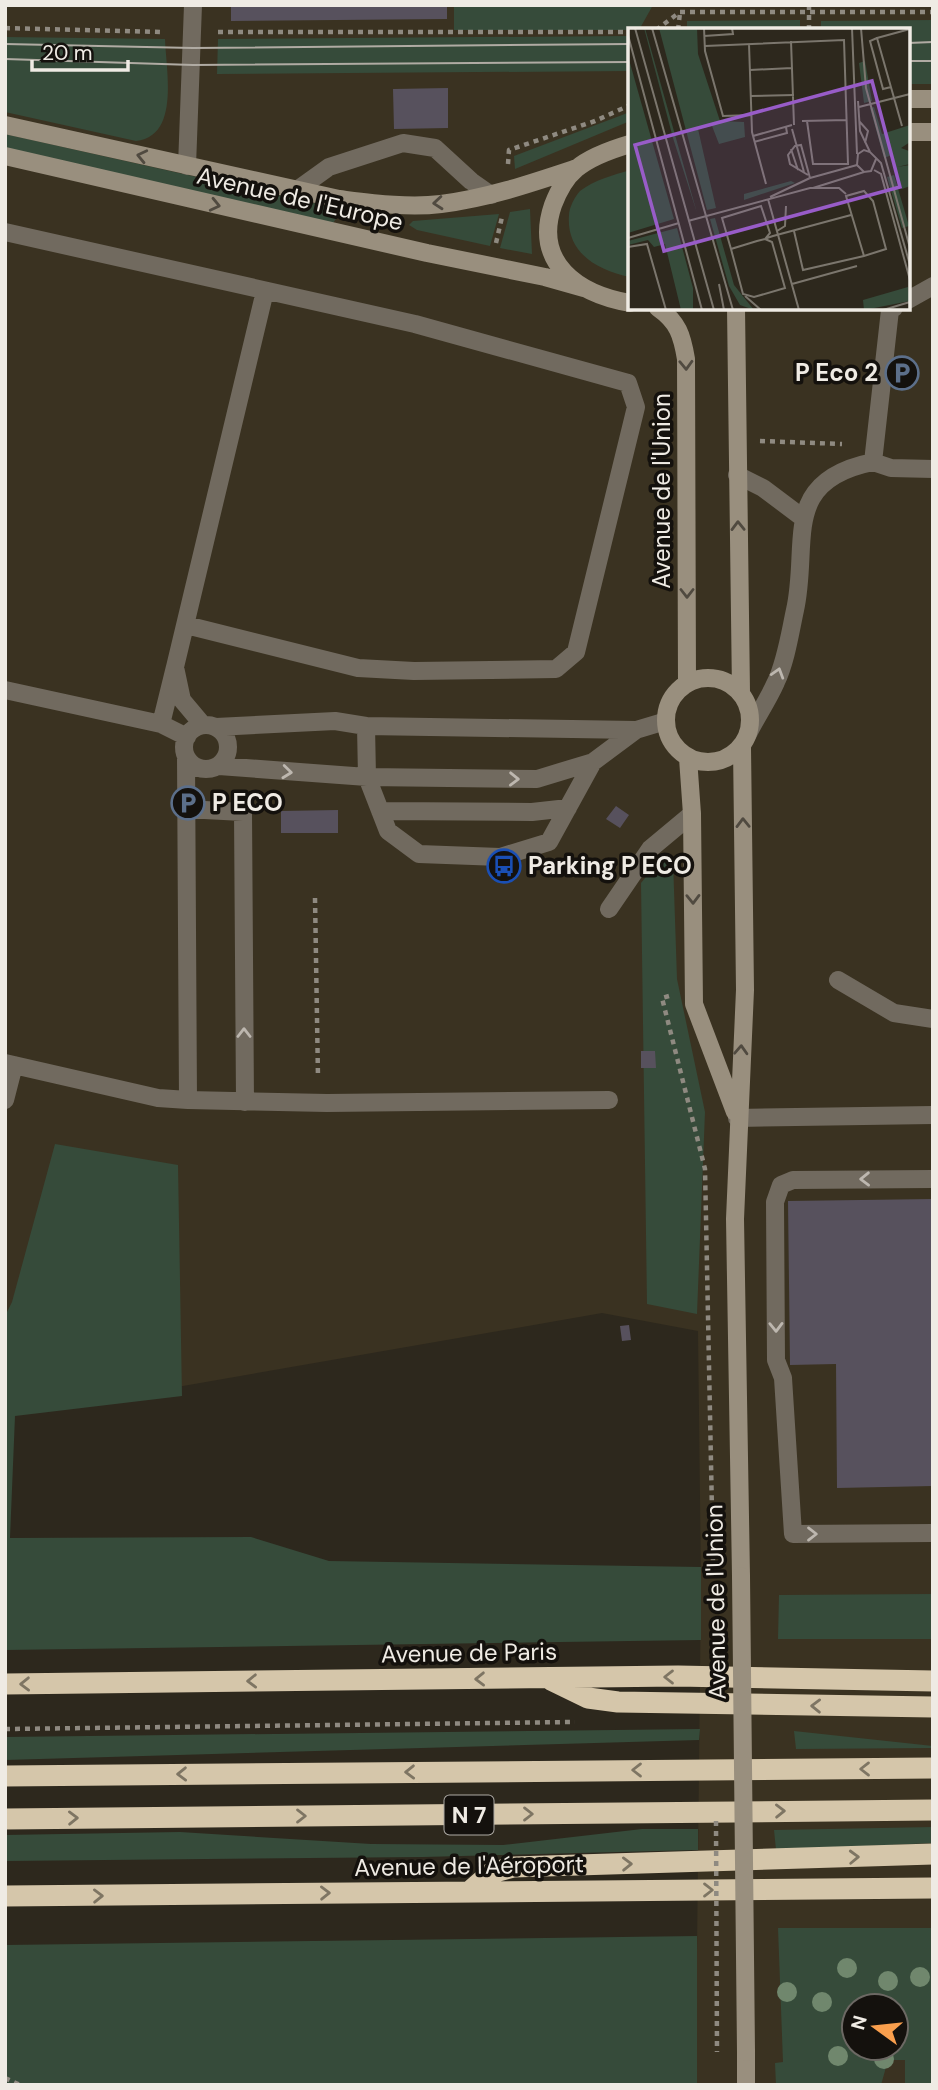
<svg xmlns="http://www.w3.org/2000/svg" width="938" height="2090" viewBox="0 0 938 2090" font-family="'DM Sans',sans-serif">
	<rect width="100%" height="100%" fill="#2d281d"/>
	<!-- built -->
	<path fill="#3a3221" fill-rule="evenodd" d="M5,5H933V2085H5L697,1951L701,1583L698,1331L602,1313L5,1417ZM630,30H908V308H630ZM854,2006H896V2048H854Z"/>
	<!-- green -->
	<path fill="#364b3a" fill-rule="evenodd" d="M454,5H653L639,30H454Z
		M800,20V30H687V21Z
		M933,20V84H908V30H821V21Z
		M630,36V71L217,74L218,39Z
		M5,37L165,39C166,71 180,136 136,141L5,112Z
		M630,112V121L515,169L514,156Z
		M5,134L335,208L338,216L333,223L5,148Z
		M630,170V277C597,270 566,253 569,215C569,208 575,196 580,191C594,180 614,175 630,170Z
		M530,209L532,254L500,248L510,212Z
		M499,214L490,246L417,230L409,225L413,221Z
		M662,857L673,860L677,979L705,1112L697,1314L647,1304L641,883Z
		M55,1144L178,1165L182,1396L15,1416L10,1538L251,1537L329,1561L701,1567V1640L5,1650V1316L12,1302Z
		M933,1594V1639H778L779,1595Z
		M700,1729L699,1740L5,1760V1737Z
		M794,1731L933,1746V1748L796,1749Z
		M933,1827V1843L776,1850L774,1830Z
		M642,1829H698V1850L423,1857L5,1861V1835L180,1832L371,1844L503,1845Z
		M778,1928H933V2083H905V2060H888L881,2085H776L775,2063L783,2062ZM854,2006H896V2048H854Z
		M697,1936V2085H5V1945Z"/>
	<!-- building -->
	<path fill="#57515d" d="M231,5H447V19L231,21Z
		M448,88V128L394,129L393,89Z
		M616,806L629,815L620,828L606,819Z
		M338,810V833H281V811Z
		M641,1051H655L656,1068H641Z
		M933,1199V1486L837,1488L836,1364L790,1365L788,1201Z
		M629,1325L631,1340L622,1341L620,1326Z"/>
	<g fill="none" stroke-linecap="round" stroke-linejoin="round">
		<!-- path -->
		<path stroke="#8f8a81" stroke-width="4.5" stroke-dasharray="5 5" stroke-linecap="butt" d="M809,5V30
			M5,28L162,32
			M656,30L680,12H933
			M678,30L680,13
			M218,32H630
			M508,164L509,150L595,121L630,105
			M496,243L502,217
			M760,441L842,444
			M315,898L318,1078
			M669,996L662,998L705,1169L713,1561
			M5,1729L575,1722
			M5,2078L20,2085"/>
		<!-- lane -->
		<path stroke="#716a5f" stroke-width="18" d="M187,166L193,5
			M297,190L329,167L403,143L435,148L471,181L491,195
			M5,232L415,324L628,383L636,407L576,652L556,669L414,671L358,668L186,625
			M908,300L933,286
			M894,308L890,310L873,462L891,468L933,469
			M737,475L763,488L803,518
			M175,667L265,291
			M5,690L161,724L187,737
			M161,724L175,667L182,700L203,725
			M184 747a22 22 0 1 1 44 0a22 22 0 1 1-44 0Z
			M216,727L335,721L366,726
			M748,734C757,716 768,700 776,682C786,661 790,633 795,610C810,543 779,481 873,462
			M186,757L188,1100
			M593,762L549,842L500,857L419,854L388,831L367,777L366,726L636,730L666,721
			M219,766L367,777L537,779L593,762L636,730
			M185,809L243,812L245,1102
			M380,811L532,812L568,808
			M609,909L650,849L692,814
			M838,980L894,1013L933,1019
			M5,1063L158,1098L188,1100L327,1103L609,1100
			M5,1100L14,1065
			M933,1179L793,1180L781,1185L775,1202L776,1360L783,1378L793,1534L933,1533"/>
		<!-- street -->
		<path stroke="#716a5f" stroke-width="18" d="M737,1118L933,1115"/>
		<!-- secondary -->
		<path stroke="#998f7e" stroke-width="18" d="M908,99H933
			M5,125L339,199C372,203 408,208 441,204C488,198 532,183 577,168
			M908,132H933
			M630,144C613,149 590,157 576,169C565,178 558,192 553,205C533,263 578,294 630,303
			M5,156L427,253L545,277L584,288
			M658,308C678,322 682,335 686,359L687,684
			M736,308L741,692
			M666 720a42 42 0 1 1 84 0a42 42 0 1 1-84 0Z
			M688,758L692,814L694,1004L735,1112
			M741,1576L735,1219L745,990L742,747
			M746,2052V2085"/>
		<!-- highway -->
		<path stroke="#d5c6aa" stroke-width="21" d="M551,1680L588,1698L618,1702L933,1707
			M5,1684L678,1676L933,1681
			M5,1776L933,1768
			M5,1819L933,1810
			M469,1892L491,1873L513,1867L933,1854
			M5,1896L933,1888"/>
		<!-- tram -->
		<path stroke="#b0aba3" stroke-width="2" d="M908,43L933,42
			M5,44L193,48L630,44
			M5,59L193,65L630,62
			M908,61H933"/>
		<!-- path-bridge -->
		<path stroke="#8f8a81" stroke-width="4.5" stroke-dasharray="5 5" stroke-linecap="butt" d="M716,1821L717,2052"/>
		<!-- secondary-bridge -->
		<path stroke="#998f7e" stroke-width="18" d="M741,1576L746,2052"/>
	</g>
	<!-- trees -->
	<g fill="#70876d">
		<circle cx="847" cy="1968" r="10"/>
		<circle cx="920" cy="1977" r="10"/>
		<circle cx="888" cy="1981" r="10"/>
		<circle cx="787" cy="1992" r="10"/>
		<circle cx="822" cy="2002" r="10"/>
		<circle cx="838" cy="2056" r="10"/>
		<circle cx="884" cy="2059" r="10"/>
	</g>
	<!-- one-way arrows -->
	<defs><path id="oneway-chevron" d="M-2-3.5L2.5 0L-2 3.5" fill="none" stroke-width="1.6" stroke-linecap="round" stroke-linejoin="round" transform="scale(1.75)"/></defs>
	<g stroke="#504a40">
		<use href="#oneway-chevron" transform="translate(142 156) rotate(-167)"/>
		<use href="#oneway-chevron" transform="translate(438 203) rotate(175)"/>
		<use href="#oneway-chevron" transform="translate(215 205) rotate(13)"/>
		<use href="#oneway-chevron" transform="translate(686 365) rotate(88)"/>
		<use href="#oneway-chevron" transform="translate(738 526) rotate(-91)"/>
		<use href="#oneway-chevron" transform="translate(687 593) rotate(90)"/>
		<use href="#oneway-chevron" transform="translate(743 823) rotate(-91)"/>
		<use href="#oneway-chevron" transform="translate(693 899) rotate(89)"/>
		<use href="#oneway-chevron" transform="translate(741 1050) rotate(-87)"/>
	</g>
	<g stroke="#bdb7af">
		<use href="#oneway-chevron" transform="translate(778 673) rotate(-73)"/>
		<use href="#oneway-chevron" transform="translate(287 772) rotate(6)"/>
		<use href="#oneway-chevron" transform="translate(514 779) rotate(1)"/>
		<use href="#oneway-chevron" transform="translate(244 1033) rotate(-90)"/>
		<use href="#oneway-chevron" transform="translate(865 1179) rotate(179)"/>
		<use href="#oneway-chevron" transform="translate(776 1327) rotate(89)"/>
		<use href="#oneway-chevron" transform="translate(812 1534)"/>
	</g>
	<g stroke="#7e7563">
		<use href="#oneway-chevron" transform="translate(669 1677) rotate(180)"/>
		<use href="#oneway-chevron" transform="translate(480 1679) rotate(179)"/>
		<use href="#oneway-chevron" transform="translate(252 1681) rotate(179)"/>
		<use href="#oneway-chevron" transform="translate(25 1684) rotate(179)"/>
		<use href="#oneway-chevron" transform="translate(816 1706) rotate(-179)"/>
		<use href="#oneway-chevron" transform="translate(865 1769) rotate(180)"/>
		<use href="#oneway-chevron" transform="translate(637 1770) rotate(180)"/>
		<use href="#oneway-chevron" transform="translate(410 1772) rotate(179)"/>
		<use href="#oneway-chevron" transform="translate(182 1774) rotate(179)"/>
		<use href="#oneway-chevron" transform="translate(780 1811) rotate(-1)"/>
		<use href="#oneway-chevron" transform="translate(528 1814)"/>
		<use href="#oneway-chevron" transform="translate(301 1816)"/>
		<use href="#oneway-chevron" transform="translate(73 1818) rotate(-1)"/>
		<use href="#oneway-chevron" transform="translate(854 1857) rotate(-2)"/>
		<use href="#oneway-chevron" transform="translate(627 1864) rotate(-1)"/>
		<use href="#oneway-chevron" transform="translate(708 1890)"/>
		<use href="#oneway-chevron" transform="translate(325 1893) rotate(-1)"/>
		<use href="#oneway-chevron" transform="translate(98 1896) rotate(-1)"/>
	</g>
	<!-- icons -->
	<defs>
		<symbol id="parking-ring" viewBox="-11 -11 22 22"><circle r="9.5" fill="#14110d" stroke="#5c6f8a" stroke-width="1.5"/><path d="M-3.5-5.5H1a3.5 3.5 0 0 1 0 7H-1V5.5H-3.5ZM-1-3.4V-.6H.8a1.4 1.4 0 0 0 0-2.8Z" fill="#5c6f8a"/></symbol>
		<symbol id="bus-ring" viewBox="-11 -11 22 22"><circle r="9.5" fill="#14110d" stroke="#1a4fb4" stroke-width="1.5"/><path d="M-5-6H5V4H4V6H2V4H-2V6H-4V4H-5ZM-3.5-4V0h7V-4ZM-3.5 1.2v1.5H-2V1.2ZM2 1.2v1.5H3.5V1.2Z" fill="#1a4fb4"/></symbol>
	</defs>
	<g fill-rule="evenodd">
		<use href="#parking-ring" x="883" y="354" width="38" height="38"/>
		<use href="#parking-ring" x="169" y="784" width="38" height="38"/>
		<use href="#bus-ring" x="485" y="847" width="38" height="38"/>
	</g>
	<g text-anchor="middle" stroke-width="7" stroke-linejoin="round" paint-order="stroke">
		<!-- shield labels -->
		<rect fill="#14110d" stroke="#adaaa4" stroke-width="2" x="444.5" y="1795.5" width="49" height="39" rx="5"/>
		<g font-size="23" font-weight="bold" fill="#efebe4">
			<text x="469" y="1823">N 7</text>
		</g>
		<!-- street labels -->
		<g font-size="24" fill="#efebe4" stroke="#14110d">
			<text transform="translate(300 199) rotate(13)" y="8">Avenue de l'Europe</text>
			<text transform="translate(662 491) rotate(-90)" y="8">Avenue de l'Union</text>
			<text transform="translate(716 1602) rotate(-91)" y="8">Avenue de l'Union</text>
			<text transform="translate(469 1653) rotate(-1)" y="8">Avenue de Paris</text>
			<text transform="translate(469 1866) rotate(-1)" y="8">Avenue de l'Aéroport</text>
		</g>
		<!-- poi labels -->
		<g font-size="24" font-weight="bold" fill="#efebe4" stroke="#14110d" text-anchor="start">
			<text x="878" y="381" text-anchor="end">P Eco 2</text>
			<text x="212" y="811">P ECO</text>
			<text x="528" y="874">Parking P ECO</text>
		</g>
	</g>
	<!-- overview -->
	<g transform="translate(628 28)">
		<rect width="282" height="282" fill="#2d281d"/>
		<path d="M16,0H17L69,185L45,110ZM31,0H69L70,26L92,93L116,94L117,109L91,116L84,98L70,101L88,180L79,182ZM0,28L46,191L0,205ZM237,33L244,73L236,75L231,35ZM246,79L254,106L282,97V114L273,120L281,123L282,136L269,139L282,137V158L274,161L264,127L256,130L242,80ZM266,147L281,198L274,200L259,149ZM163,153L167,155L116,172V166ZM87,190L106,257L126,282L112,277L101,258L82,191ZM49,200L65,260V282H53L37,216L26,219L20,212L0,217V213ZM280,259L282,273L236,282L235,272Z" fill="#364b3a"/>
		<path fill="none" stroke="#7b766d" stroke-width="2" d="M7,0L86,282M24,0L105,282M76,0L77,23L95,88L124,87M224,0L229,126M233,0L238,60L282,220M0,7L74,282M76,8L105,6L104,0M249,10L242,13L255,61L263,59M163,13L166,97M121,16L124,104L138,156M77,18L216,12L220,136H185L179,93M122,42L164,40M123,68L166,67M230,73L232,103L242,124M231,79L282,66M174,93L219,92M231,93L240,103L237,115M274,98L249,10L282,1M164,101L176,144M125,108L164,97M126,114L159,105L158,99M163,121L170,142M248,131L243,143L236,144L229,137L230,126L236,122L242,124L253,135L282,237M246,142L253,146L282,252M180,147L162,136L160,127L167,118L173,117L182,150M182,150L229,137M185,160L236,144M142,169L182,150M140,171L171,282M60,193L182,160H211L218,166M149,203L157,198L158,178M166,203L175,242L236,228L258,221L245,173L236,163L218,168L236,228M0,210L51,195M0,219L19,216L38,282M103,221L94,190L133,178L142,205L137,211L144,214L157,260L126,269L115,266L103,221L129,213L137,211L139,210L145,208L223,187M91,256L96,282M164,256L229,238M117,268L133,282M255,282L282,274"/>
		<path fill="#985cc8" fill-opacity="0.15" stroke="#985cc8" stroke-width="3.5" d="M244,53L272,159L36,223L7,117Z"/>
		<rect width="282" height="282" fill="none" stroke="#efebe4" stroke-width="3.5"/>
	</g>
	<!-- border -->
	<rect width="938" height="2090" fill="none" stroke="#efebe4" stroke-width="14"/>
	<!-- north arrow -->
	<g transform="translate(875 2027) rotate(285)"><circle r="33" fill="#14110d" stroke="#6c6863" stroke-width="2"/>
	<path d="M0-5L12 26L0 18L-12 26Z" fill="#f99f4d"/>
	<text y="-10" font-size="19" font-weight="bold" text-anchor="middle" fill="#efebe4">N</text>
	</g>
	<!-- scale -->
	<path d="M32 60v10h96v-10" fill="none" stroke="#efebe4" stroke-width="3.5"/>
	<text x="42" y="60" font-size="21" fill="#efebe4" stroke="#14110d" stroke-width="5" paint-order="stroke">20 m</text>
</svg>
